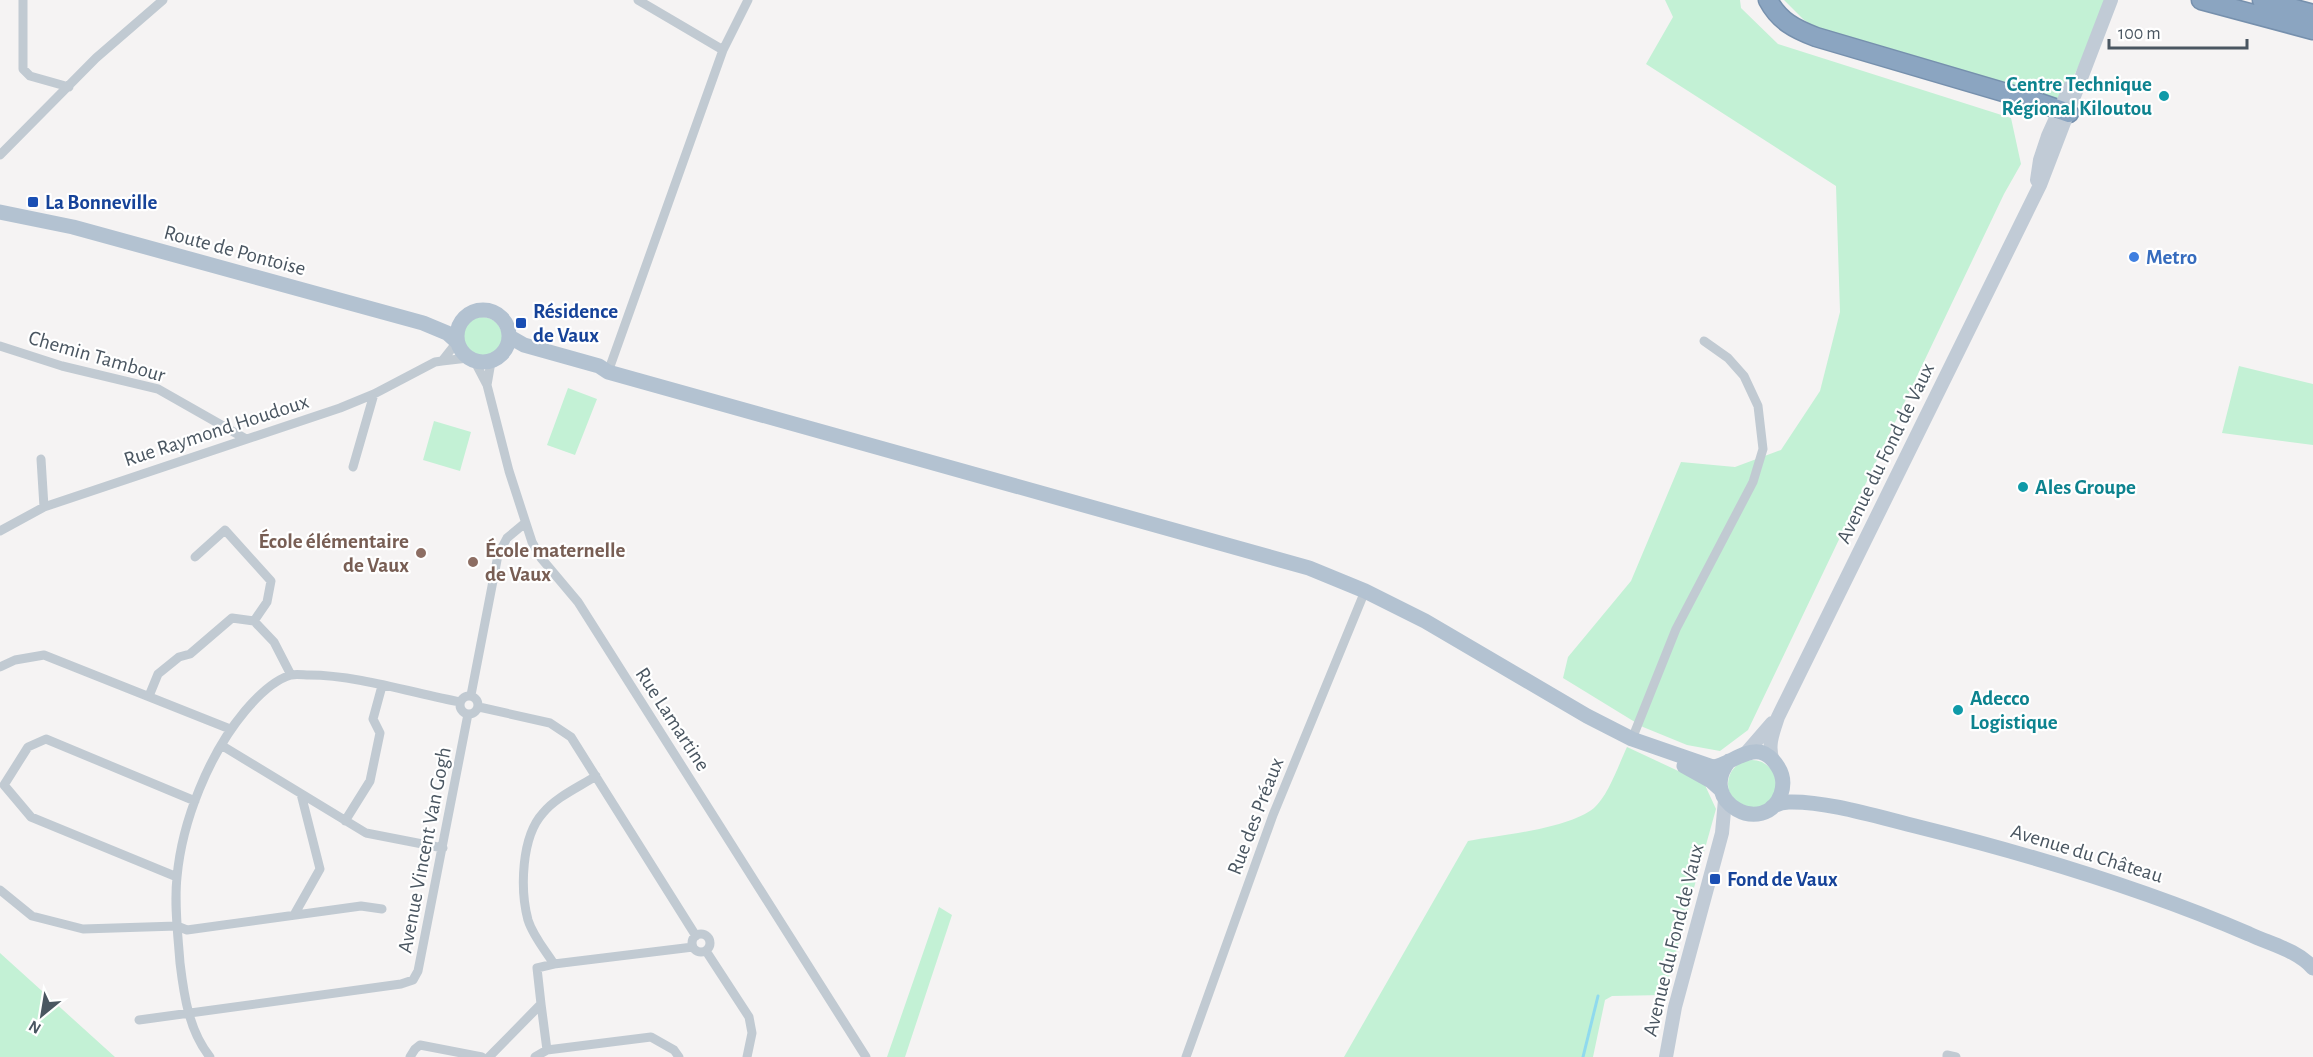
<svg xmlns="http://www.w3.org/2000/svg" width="2313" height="1057" viewBox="0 0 2313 1057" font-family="'Alegreya Sans',sans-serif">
	<rect width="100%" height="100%" fill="#f5f3f3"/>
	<!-- green -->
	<path fill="#c3f1d5" d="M1665,0H1740L1741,8L1778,44L2011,118L2021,164L2004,194L1748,730L1720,751L1687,745L1643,727L1563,678L1568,657L1631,581L1681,462L1735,467L1781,450L1820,391L1840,312L1836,186L1646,64L1673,17Z
		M1784,0H2105C2097,20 2073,94 2054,100L1820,30L1804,20Z
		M462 337a20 20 0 1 1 40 0a20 20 0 1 1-40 0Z
		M2239,366L2313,384V445L2222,433Z
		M568,388L597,399L575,455L547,445Z
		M434,421L471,432L460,471L423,460Z
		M1627,747L1704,783L1716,809L1664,995L1612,996L1605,1000L1593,1057H1344L1468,841C1501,835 1568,829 1594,808C1608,796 1619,764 1627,747Z
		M1728 784a24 24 0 1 1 48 0a24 24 0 1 1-48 0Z
		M939,907L952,915L905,1057H887Z
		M0,953L115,1057H0Z"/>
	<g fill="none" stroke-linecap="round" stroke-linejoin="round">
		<!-- stream -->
		<path stroke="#90daee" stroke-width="3" d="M1583,1057L1598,996"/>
		<defs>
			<path id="highway" d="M1768,0C1779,21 1795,29 1816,37L2037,102L2069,113
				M2201,0L2313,30
				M2262,0L2313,14"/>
		</defs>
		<!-- highway casing -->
		<use href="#highway" stroke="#7690ad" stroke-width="21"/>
		<!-- street -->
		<path stroke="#c1cad2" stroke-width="9" d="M23,0V69L30,76L69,87
			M638,0L723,50
			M0,155L96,58L163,0
			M457,342L442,361L468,358
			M0,346L62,366L158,389L246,439
			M475,362L487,385L491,362
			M608,372L723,50L748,0
			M487,385L509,471L532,542L541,558L578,602L866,1057
			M41,459L44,507
			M353,467L374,394
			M0,531L44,507L340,408L374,394L435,362L442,361
			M195,557L225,530L271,581L267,602L254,621
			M0,667L15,660L44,655L230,729
			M471,695L498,555L507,538L525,523
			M460 705a9 9 0 1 1 18 0a9 9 0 1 1-18 0Z
			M149,696L158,674L179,657L190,654L232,618L254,621L274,642L291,675
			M479,707L550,723L571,737L696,936
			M1632,739L1676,629L1753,482L1763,449L1758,406L1744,376L1728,358L1704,341
			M221,745L366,833L443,848
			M596,776C579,787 556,797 543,813C521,837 520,890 528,920C533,936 545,950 554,964L693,947
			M345,821L370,781L380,733L373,719L382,686
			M177,877L31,817L4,785L28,747L46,739L195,801
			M0,890L32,916L83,929L177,926L187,930L361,906L382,909
			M294,915L320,869L301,794
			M692 943a9 9 0 1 1 18 0a9 9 0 1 1-18 0Z
			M706,951L749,1017L752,1033L747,1057
			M541,1004L547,1050
			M139,1020L401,984L413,980L418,971L468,714
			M210,1057C189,1031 184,996 180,963C178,935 174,905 177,877C182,821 209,754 245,711C256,698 273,680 291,675C296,674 304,675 309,675C356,675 413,693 460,702
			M410,1057L415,1049L420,1045L482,1057
			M489,1057L541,1004L537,968L554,964
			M535,1057L547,1050L651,1037L674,1050L679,1057
			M1186,1057L1273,815L1365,591
			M1947,1057V1055L1956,1057"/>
		<!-- secondary -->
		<path stroke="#c1cbd6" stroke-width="14" d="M2037,180L2040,160L2048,136L2072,83
			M1746,753L1772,723
			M1773,761C1767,746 1773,732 1778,717L2040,185L2111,0
			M1666,1057L1675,1007L1722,833L1725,800"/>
		<!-- primary -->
		<path stroke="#b3c2d1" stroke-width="15" d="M0,212L73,227L423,323L447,333L457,342
			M457 336a26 26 0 1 1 52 0a26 26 0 1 1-52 0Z
			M510,337L524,345L599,366L608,372L1309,568L1365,591L1425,621L1587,716L1632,739L1713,767C1735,764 1758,734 1778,767C1783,775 1784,785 1781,794C1765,838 1696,802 1729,761
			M1684,766L1711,781L1721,790
			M1772,807C1778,803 1782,802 1789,802C1828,801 1881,818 1919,827C2032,855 2142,888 2249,934C2270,944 2297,950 2313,968"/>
		<!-- highway -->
		<use href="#highway" stroke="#8ba5c1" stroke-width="18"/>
	</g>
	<!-- markers -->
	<g fill="#0f9aa8" stroke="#fff" stroke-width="2">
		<circle cx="2164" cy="96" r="6"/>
		<circle cx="2023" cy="487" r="6"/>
		<circle cx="1958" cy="710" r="6"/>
	</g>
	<g fill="#1a4fb4" stroke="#fff" stroke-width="2">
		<rect x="27" y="196" width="12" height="12" rx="3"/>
		<rect x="515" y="317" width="12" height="12" rx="3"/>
		<rect x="1709" y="873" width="12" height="12" rx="3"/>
	</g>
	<circle fill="#3f7fe0" stroke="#fff" stroke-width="2" cx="2134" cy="257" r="6"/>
	<g fill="#8d6e63" stroke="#fff" stroke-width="2">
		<circle cx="421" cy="553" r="6"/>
		<circle cx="473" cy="562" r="6"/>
	</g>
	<g text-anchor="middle" stroke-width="4.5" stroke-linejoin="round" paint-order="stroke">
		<!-- culture labels -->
		<g font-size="21" font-weight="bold" fill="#0d838f" stroke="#fff" text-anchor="start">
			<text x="2152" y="91" text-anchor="end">Centre Technique<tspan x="2152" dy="24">Régional Kiloutou</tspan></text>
			<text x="2035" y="494">Ales Groupe</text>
			<text x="1970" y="705">Adecco<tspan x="1970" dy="24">Logistique</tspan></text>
		</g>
		<!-- transit labels -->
		<g font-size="21" font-weight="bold" fill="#164399" stroke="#fff" text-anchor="start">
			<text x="45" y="209">La Bonneville</text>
			<text x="533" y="318">Résidence<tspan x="533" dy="24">de Vaux</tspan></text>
			<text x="1727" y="886">Fond de Vaux</text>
		</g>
		<!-- street labels -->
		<g font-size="21" fill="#4a5661" stroke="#fff">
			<text transform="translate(235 250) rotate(15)" y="7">Route de Pontoise</text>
			<text transform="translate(97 356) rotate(16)" y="7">Chemin Tambour</text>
			<text transform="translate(216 430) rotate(-18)" y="7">Rue Raymond Houdoux</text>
			<text transform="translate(1885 453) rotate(-64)" y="7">Avenue du Fond de Vaux</text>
			<text transform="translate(673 719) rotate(57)" y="7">Rue Lamartine</text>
			<text transform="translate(1255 816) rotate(-69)" y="7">Rue des Préaux</text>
			<text transform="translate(424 850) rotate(-79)" y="7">Avenue Vincent Van Gogh</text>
			<text transform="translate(2087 853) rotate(17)" y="7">Avenue du Château</text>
			<text transform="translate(1673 940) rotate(-76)" y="7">Avenue du Fond de Vaux</text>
		</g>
		<!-- shop labels -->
		<g font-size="21" font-weight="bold" fill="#366cbe" stroke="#fff" text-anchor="start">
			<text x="2146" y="264">Metro</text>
		</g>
		<!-- education labels -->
		<g font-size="21" font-weight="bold" fill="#785e54" stroke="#fff" text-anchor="end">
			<text x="409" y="548">École élémentaire<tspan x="409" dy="24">de Vaux</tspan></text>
			<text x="485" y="557" text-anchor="start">École maternelle<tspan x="485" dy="24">de Vaux</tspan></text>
		</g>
	</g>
	<!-- north arrow -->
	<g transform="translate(42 1015) rotate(210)" stroke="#ffffff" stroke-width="4.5" paint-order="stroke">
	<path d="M0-4.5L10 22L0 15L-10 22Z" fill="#4a5661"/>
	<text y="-9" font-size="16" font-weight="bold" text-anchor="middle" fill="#4a5661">N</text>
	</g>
	<!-- scale -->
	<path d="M2109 39v9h138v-9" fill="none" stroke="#4a5661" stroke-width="3"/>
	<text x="2118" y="39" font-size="18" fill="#4a5661" stroke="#ffffff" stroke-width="4.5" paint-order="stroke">100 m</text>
</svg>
